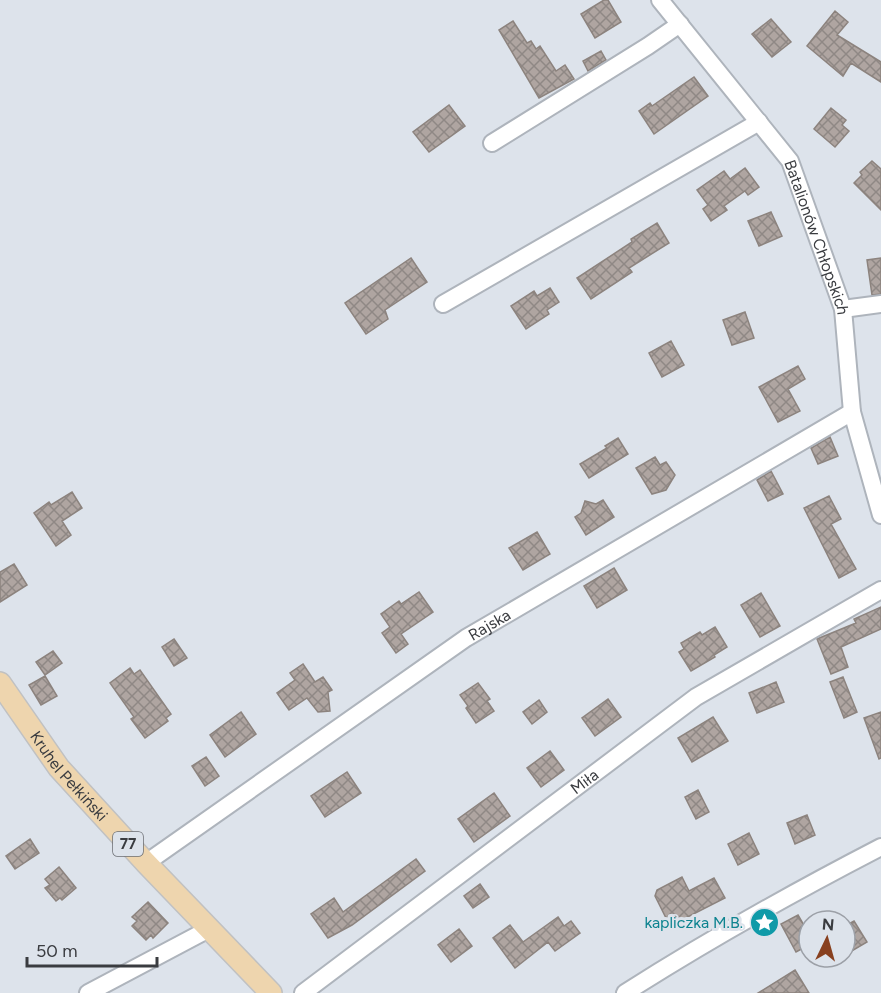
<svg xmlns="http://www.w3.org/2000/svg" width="881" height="993" viewBox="0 0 881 993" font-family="Figtree,sans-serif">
	<defs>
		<pattern id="building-cross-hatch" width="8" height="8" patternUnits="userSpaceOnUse" patternTransform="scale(1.5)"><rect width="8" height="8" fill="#afa5a1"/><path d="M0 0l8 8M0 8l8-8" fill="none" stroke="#8f8885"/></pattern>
	</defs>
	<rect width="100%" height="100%" fill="#dde3eb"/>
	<!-- building -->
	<path fill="url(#building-cross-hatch)" stroke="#8c837e" stroke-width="1.5" d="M604,0H608L621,22L595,38L581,14Z
		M835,11L848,22L837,35L881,62V82L851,63L843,76L807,46Z
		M771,19L791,42L772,57L752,34Z
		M513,21L527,43L531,41L536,49L540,46L556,71L565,65L574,79L539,98L499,30Z
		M601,51L606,60L588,71L583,61Z
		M694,77L708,96L654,134L639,111L650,103L652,106Z
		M449,105L465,126L429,152L413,132Z
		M831,108L846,120L842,125L849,131L835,147L814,129Z
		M872,161L881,169V210L854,183L862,175L860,172Z
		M745,168L759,187L748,195L745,191L724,206L727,210L711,221L703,209L708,205L697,190L724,171L730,179Z
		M771,212L782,236L759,246L748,221Z
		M657,223L669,243L629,268L632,272L591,299L577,278L632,242L631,239Z
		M411,258L427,282L385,310L388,319L366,334L345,303Z
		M881,258V294L872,295L867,260Z
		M550,288L559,302L547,310L549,314L526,329L511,306L534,291L537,296Z
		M745,312L754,338L732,345L723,320Z
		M671,341L684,365L662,377L649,353Z
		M798,366L805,379L788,389L800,411L778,422L759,387Z
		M830,437L838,456L818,464L811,448Z
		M618,438L628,454L589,478L580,464L607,448L605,446Z
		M655,457L660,465L666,462L675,475L666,490L652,494L636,468Z
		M771,471L783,494L768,501L757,480Z
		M72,492L82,508L62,521L71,535L56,546L34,513L49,502L51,505Z
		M829,496L841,519L831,524L856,569L839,578L804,508Z
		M603,500L614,517L586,535L575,517L581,513L585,501L596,504Z
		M537,532L550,554L523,570L509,548Z
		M14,564L27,585L0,602V572Z
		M614,568L627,590L597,608L584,586Z
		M419,592L433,612L401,634L408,644L396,653L382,633L390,627L381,614L399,601L401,604Z
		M761,593L780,626L760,637L741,605Z
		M881,607V629L841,647L848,667L831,674L817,639L856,623L854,619Z
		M715,627L727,647L714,655L715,657L691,671L679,652L684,649L681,643L700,632L702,635Z
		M174,639L187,658L174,666L162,647Z
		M53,651L62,663L45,675L36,662Z
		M303,664L315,682L323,677L332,690L328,692L330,711L318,712L307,698L289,710L277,693L295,680L290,673Z
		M130,668L134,674L140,670L171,714L166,718L168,721L145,738L131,719L134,717L110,683Z
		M45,676L57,696L41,705L29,685Z
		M843,677L857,712L844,718L830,682Z
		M776,682L784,702L757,713L749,693Z
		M478,683L490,699L487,701L494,711L476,723L466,708L468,706L460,695Z
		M608,699L621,717L595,736L582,718Z
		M539,700L547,712L532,724L523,712Z
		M241,712L256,734L225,757L210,735Z
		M881,712V758L879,759L864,718Z
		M713,717L728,741L692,762L678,738Z
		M550,751L564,770L541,787L527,768Z
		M206,757L219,776L205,786L192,766Z
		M347,772L361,793L325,817L311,796Z
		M698,790L709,812L696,819L685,797Z
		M494,793L510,816L474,842L458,819Z
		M807,815L815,835L795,844L787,823Z
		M749,833L759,854L738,865L728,844Z
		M30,839L39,853L15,869L6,856Z
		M416,859L425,871L352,925L328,938L311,914L334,898L343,912Z
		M59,867L76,888L62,900L60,898L56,901L45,888L50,885L45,879Z
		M682,877L689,891L714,878L725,898L670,926L655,896L657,890Z
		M480,884L489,897L473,908L464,896Z
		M148,902L168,923L153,938L151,935L146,940L132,926L137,921L132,917Z
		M798,915L809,934V945L796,952L781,924Z
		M558,917L564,926L571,921L580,933L555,951L548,942L515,968L493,938L510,925L523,942Z
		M854,921L867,942L845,955V926Z
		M459,929L472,946L451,962L438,945Z
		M795,970L809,993H758Z"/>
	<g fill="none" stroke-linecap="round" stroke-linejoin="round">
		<defs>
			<g id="minor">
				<path id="s1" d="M660,0L790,161L843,309L852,412L881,515"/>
				<path d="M492,143L648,46L680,24"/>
				<path d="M443,304L759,122"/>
				<path d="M843,309L881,304"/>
				<path id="s2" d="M146,863L466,638L852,412"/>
				<path d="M88,993L209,929"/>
				<path id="s3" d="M303,993L696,697L881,590"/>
				<path d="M625,993C708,940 794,892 881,847"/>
			</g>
			<g id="major">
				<path id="s4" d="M0,683L59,768L146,863L271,993"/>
			</g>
		</defs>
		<!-- minor casing -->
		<use href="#minor" stroke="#aeb4bc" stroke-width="20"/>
		<!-- major casing -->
		<use href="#major" stroke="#c0c1c2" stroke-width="24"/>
		<!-- minor -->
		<use href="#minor" stroke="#fff" stroke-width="16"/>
		<!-- major -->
		<use href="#major" stroke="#eed5ae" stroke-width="21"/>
	</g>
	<!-- icons -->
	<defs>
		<symbol id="sight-disc" viewBox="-11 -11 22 22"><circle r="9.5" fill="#0f9aa8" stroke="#dde3eb"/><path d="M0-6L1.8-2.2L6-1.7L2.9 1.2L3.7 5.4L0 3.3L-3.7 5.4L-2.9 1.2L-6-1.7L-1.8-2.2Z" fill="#fff"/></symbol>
	</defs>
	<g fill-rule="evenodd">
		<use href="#sight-disc" x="748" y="906" width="33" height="33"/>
	</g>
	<g text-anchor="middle" stroke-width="6" stroke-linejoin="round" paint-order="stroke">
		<!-- shield labels -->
		<rect fill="#dde3eb" stroke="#6b6e73" stroke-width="1.5" x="113" y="832" width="30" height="24" rx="4.5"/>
		<g font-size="15" font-weight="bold" fill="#3a3c40">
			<text x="128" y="849">77</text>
		</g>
		<!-- street labels -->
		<g font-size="16" fill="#3a3c40" stroke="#dde3eb">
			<text dy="6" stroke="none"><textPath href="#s1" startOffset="288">Batalionów Chłopskich</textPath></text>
			<text dy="6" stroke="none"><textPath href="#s2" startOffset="418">Rajska</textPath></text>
			<text dy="6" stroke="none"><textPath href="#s4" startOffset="116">Kruhel Pełkiński</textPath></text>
			<text dy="6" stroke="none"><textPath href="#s3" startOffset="352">Miła</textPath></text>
		</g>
		<!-- culture labels -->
		<g font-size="16" fill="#0d838f" stroke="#dde3eb" text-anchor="end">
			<text x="743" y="928">kapliczka M.B.</text>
		</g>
	</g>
	<!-- north arrow -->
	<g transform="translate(827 939) rotate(5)"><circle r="28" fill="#dde3eb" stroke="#9ca0a7" stroke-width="1.5"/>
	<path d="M0-4.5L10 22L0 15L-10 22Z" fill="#88401f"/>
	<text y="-9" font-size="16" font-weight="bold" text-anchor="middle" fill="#3a3c40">N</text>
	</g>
	<!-- scale -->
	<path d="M27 957v9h130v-9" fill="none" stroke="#3a3c40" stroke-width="3"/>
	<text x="36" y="957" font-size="18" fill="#3a3c40" stroke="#dde3eb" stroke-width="4.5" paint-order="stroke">50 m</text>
</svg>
